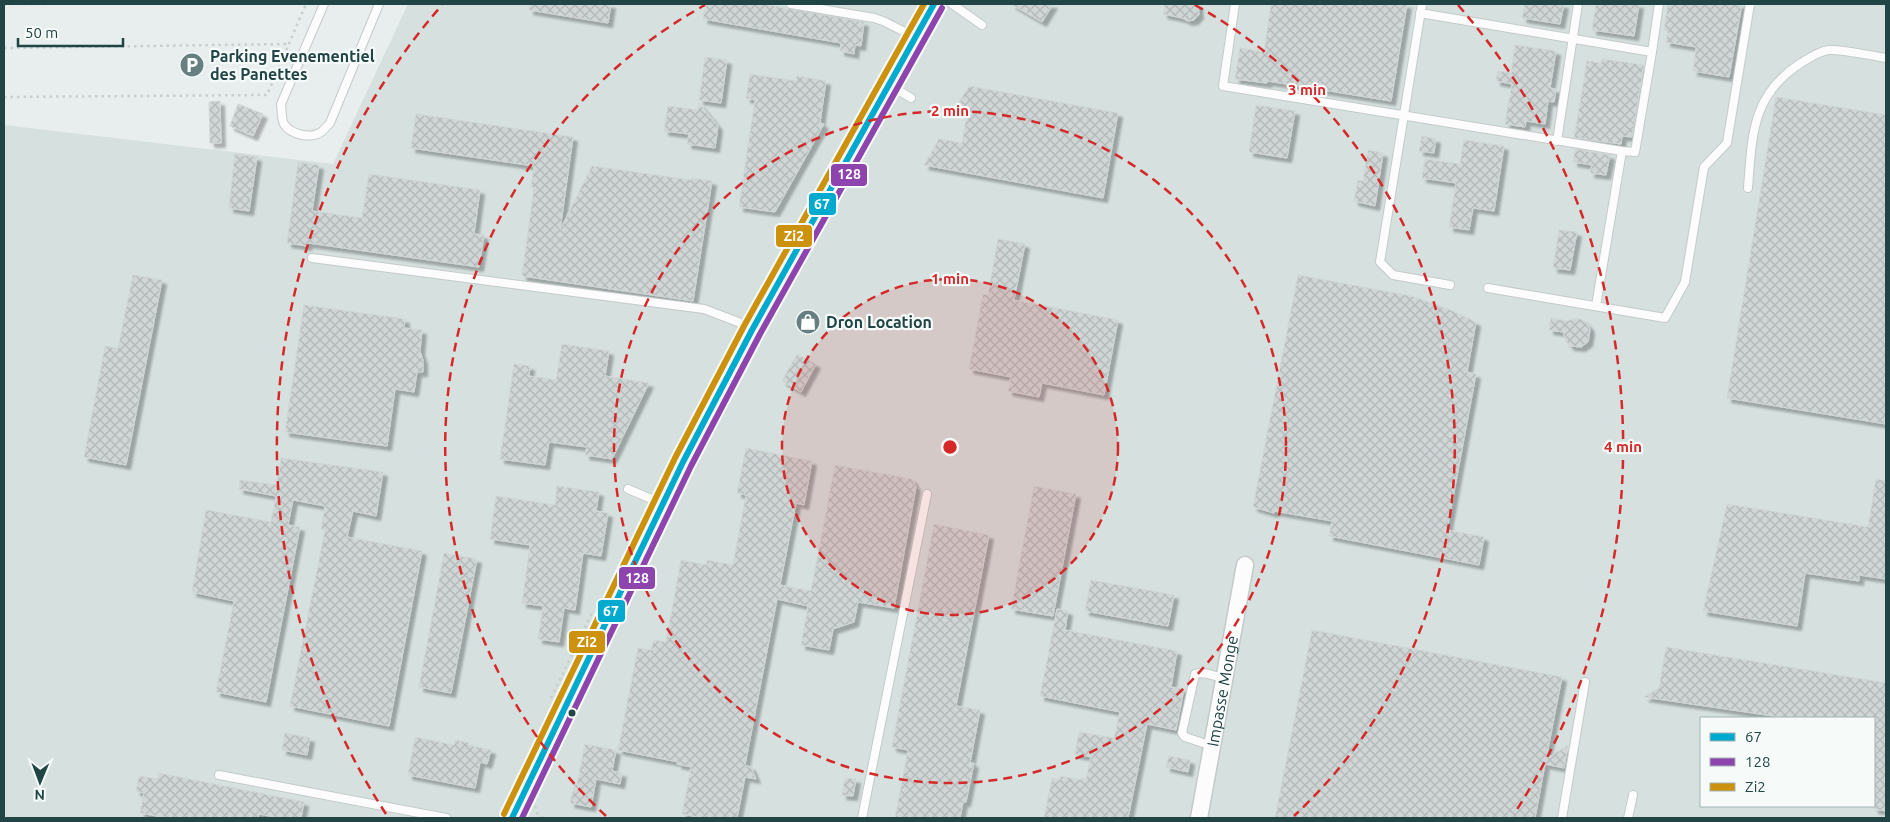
<svg xmlns="http://www.w3.org/2000/svg" width="1890" height="822" viewBox="0 0 1890 822" font-family="Ubuntu,sans-serif">
	<defs>
		<pattern id="building-cross-hatch" width="8" height="8" patternUnits="userSpaceOnUse" patternTransform="scale(1.25)"><rect width="8" height="8" fill="#d0d6d5"/><path d="M0 0l8 8M0 8l8-8" fill="none" stroke="#b2b9b8"/></pattern>
		<filter id="shadow"><feDropShadow dx="4.5" dy="4.5" stdDeviation="1" flood-color="#0004"/></filter>
	</defs>
	<rect width="100%" height="100%" fill="#e8eded"/>
	<!-- built -->
	<path fill="#d5e0df" fill-rule="evenodd" d="M408,4H1886V818H4V125L333,164ZM1701,718H1874V806H1701Z"/>
	<!-- building -->
	<path fill="url(#building-cross-hatch)" stroke="#d0d6d6" filter="url(#shadow)" d="M530,4H611L608,23L529,10Z
		M706,4H762L864,22L861,46L855,45L854,54L840,51L841,43L703,19Z
		M1011,4H1053L1042,22Z
		M1165,4H1198L1199,15L1194,20L1188,21L1182,18L1163,14Z
		M1271,4H1407L1391,101L1268,81L1267,83L1235,79L1240,48L1264,52Z
		M1525,4H1564L1560,24L1522,18Z
		M1596,4H1639L1634,36L1592,30Z
		M1668,4H1742L1729,77L1693,71L1696,47L1666,42L1668,31L1664,30Z
		M1515,45L1556,51L1550,88L1556,89L1554,102L1548,101L1545,124L1526,121L1525,127L1505,124L1512,84L1496,81L1498,71L1511,73Z
		M705,57L727,60L721,103L699,100Z
		M1602,59L1644,65L1632,137L1622,136L1621,144L1574,138L1587,61L1601,63Z
		M750,74L796,81L797,76L826,81L820,123L824,124L775,212L739,207L755,100L746,98Z
		M969,86L1118,113L1103,198L924,165L939,139L962,143L968,108L957,106Z
		M1776,97L1886,115V424L1727,398Z
		M220,101L221,143H210L209,102Z
		M699,103L718,126L715,148L687,144L689,134L664,131L668,106L698,110Z
		M238,104L263,114L253,136L230,126Z
		M1256,105L1295,111L1287,158L1249,152Z
		M416,114L573,137L560,230L592,166L691,180L692,178L712,181L693,301L522,276L534,188L531,187L534,166L411,148Z
		M1422,136L1436,139L1434,153L1419,151Z
		M1464,140L1504,146L1494,211L1473,208L1469,230L1449,227L1456,183L1422,178L1425,159L1460,164Z
		M1575,149L1610,155L1606,175L1590,173L1592,165L1573,162Z
		M1368,150L1383,153L1375,206L1354,201L1358,180L1363,181Z
		M235,154L257,157L249,211L229,208Z
		M298,162L319,165L312,211L362,218L369,174L480,190L474,234L484,235L479,267L308,243L307,246L287,243Z
		M1559,230L1577,232L1570,270L1553,268Z
		M998,239L1025,244L1014,300L1118,320L1104,395L1042,383L1039,397L1008,391L1011,377L969,369L983,294L988,295Z
		M133,275L162,280L126,465L84,457L105,346L118,348Z
		M1298,275L1411,296L1448,309L1476,322L1467,372L1476,374L1447,530L1484,537L1479,565L1329,536L1332,521L1274,511V513L1253,507Z
		M304,305L405,319L404,328L422,330L420,351L423,360V372H417L414,392L395,389L387,446L285,432Z
		M1551,318L1567,321L1576,318L1583,320L1589,326L1590,330L1588,342L1581,347L1570,346L1566,341L1563,332L1549,330Z
		M562,344L609,351L605,376L649,383L612,459L585,455L587,447L549,442L545,465L500,459L514,364L530,366L529,376L556,380Z
		M797,354L816,364L801,392L782,381Z
		M746,448L812,461L804,505L796,503L780,585L811,591L835,465L912,479L916,487L894,608L858,602L854,622L833,629L829,650L801,645L808,606L777,599L745,765L751,767L756,779L745,777L737,818H702L682,814L691,767L677,764L678,762L618,750L638,648L651,650L654,640L666,642L681,560L706,565L707,560L733,565L746,495L737,493Z
		M281,458L383,472L376,516L353,511L347,537L422,551L389,726L290,706L325,530L321,529L325,506L293,500L288,525L300,527L266,702L216,692L234,601L192,592L206,510L271,522L276,496L239,489L240,480L277,485Z
		M1876,479L1886,481V579L1859,575V581L1805,573L1797,626L1703,611L1727,504L1868,527Z
		M557,486L599,492L596,511L608,513L601,556L583,553L575,610L564,608L559,642L538,639L543,606L522,603L530,545L490,539L496,496L555,505Z
		M1034,486L1076,494L1053,616L1011,609Z
		M934,524L989,535L956,706L980,710L970,763H974L966,802H963L960,818H895L908,750L892,747Z
		M444,553L477,559L451,693L419,687Z
		M1091,580L1174,595L1168,626L1085,611Z
		M1057,609L1068,611L1065,630L1177,651L1171,687L1184,689L1176,730L1147,724L1128,818H1044L1052,778L1060,780V776L1081,780V778L1086,779L1091,757L1075,754L1079,732L1114,738L1120,712L1040,696Z
		M1312,630L1562,677L1546,759L1568,745L1564,768L1545,764L1535,818H1275Z
		M1666,647L1886,683V811L1874,809V718H1787L1644,697L1659,688Z
		M285,733L310,738L307,755L282,750Z
		M415,737L454,745L455,740L469,743L468,745L491,750L487,764L480,762L475,788L408,775Z
		M585,744L616,750L612,771L622,773L620,784L596,779L591,807L570,803L575,784H577Z
		M1169,756L1190,760L1188,772L1166,767Z
		M159,773L304,802L301,818H279L259,814L258,818H168L140,813L144,793L136,791L139,776L158,779Z
		M845,778L856,779L853,796L842,795Z"/>
	<g fill="none" stroke-linecap="round" stroke-linejoin="round">
		<defs>
			<path id="lane" d="M324,4L281,104C282,111 281,118 284,124C291,135 311,139 321,132C324,130 327,126 330,123L379,4
				M791,4L874,18L883,21L915,37
				M952,4L982,25
				M1235,4L1223,86L1622,151L1596,306
				M1422,4L1380,262L1393,275L1450,285
				M1420,13L1652,52L1659,4
				M888,84L911,98
				M1557,141L1578,4
				M1622,151L1635,152L1652,52
				M1748,188C1752,135 1752,94 1801,63C1809,58 1819,51 1829,50C1843,49 1871,56 1886,58
				M312,258L704,309L738,322L752,330
				M1488,288L1665,318L1685,282L1704,167L1727,143L1750,4
				M628,489L663,504
				M1212,746L1185,737L1182,733L1195,674C1204,671 1215,676 1224,679
				M219,775L446,818
				M862,818L927,494
				M1562,818L1585,682
				M1628,818L1633,795"/>
			<g id="street">
				<path d="M512,818L683,462L752,330L934,4"/>
				<path id="s1" d="M1199,818L1245,565"/>
			</g>
		</defs>
		<!-- lane casing -->
		<use href="#lane" stroke="#c4caca" stroke-width="10"/>
		<!-- street casing -->
		<use href="#street" stroke="#c4caca" stroke-width="19"/>
		<!-- path -->
		<path stroke="#c6cfcf" stroke-width="2.5" stroke-dasharray="2.5 4" stroke-linecap="butt" d="M4,4H50
			M4,48L289,44
			M4,97L267,95L306,4
			M551,698L593,611
			M535,806L537,813L543,818"/>
		<!-- lane -->
		<use href="#lane" stroke="#fcfcfc" stroke-width="8"/>
		<!-- street -->
		<use href="#street" stroke="#fcfcfc" stroke-width="16"/>
		<defs>
			<path id="bus-1" d="M512,818L683,462L752,330L934,4"/>
			<path id="bus-2" d="M522,818L691,466L760,334L942,8"/>
			<path id="bus-3" d="M504,814L675,458L744,326L924,4"/>
		</defs>
		<!-- bus-1 casing -->
		<use href="#bus-1" stroke="#f6fbfa" stroke-width="10"/>
		<!-- bus-2 casing -->
		<use href="#bus-2" stroke="#f6fbfa" stroke-width="10"/>
		<!-- bus-3 casing -->
		<use href="#bus-3" stroke="#f6fbfa" stroke-width="10"/>
		<!-- bus-1 -->
		<use href="#bus-1" stroke="#00a9ce" stroke-width="6"/>
		<!-- bus-2 -->
		<use href="#bus-2" stroke="#8e44ad" stroke-width="6"/>
		<!-- bus-3 -->
		<use href="#bus-3" stroke="#cc920e" stroke-width="6"/>
	</g>
	<!-- distance rings -->
	<circle cx="950" cy="447" r="168" fill="#d62828" fill-opacity=".12"/>
	<g fill="none" stroke="#d62828" stroke-width="2.5" stroke-dasharray="9 6">
		<circle cx="950" cy="447" r="168"/>
		<circle cx="950" cy="447" r="336"/>
		<path d="M606 816A505 505 0 0 1 705 5M1195 5A505 505 0 0 1 1294 816"/>
		<path d="M386 814A673 673 0 0 1 442 5M1458 5A673 673 0 0 1 1514 814"/>
	</g>
	<!-- icons -->
	<defs>
		<symbol id="parking-disc" viewBox="-11 -11 22 22"><circle r="9.5" fill="#677f80" stroke="#f6fbfa"/><path d="M-3.5-5.5H1a3.5 3.5 0 0 1 0 7H-1V5.5H-3.5ZM-1-3.4V-.6H.8a1.4 1.4 0 0 0 0-2.8Z" fill="#fff"/></symbol>
		<symbol id="shop-disc" viewBox="-11 -11 22 22"><circle r="9.5" fill="#677f80" stroke="#f6fbfa"/><path d="M-5-2.5h2.3a2.7 3.5 0 0 1 5.4 0H5L5.5 6h-11ZM-1.5-2.5h3a1.5 2.3 0 0 0-3 0Z" fill="#fff"/></symbol>
	</defs>
	<g fill-rule="evenodd">
		<use href="#parking-disc" x="178" y="51" width="28" height="28"/>
		<use href="#shop-disc" x="794" y="308" width="28" height="28"/>
	</g>
	<!-- markers -->
	<circle fill="#214445" stroke="#f6fbfa" stroke-width="2" cx="572" cy="713" r="4.5"/>
	<g text-anchor="middle" stroke-width="4.5" stroke-linejoin="round" paint-order="stroke">
		<!-- poi labels -->
		<g font-size="16" font-weight="bold" fill="#214445" stroke="#f6fbfa" text-anchor="start">
			<text x="210" y="62">Parking Evenementiel<tspan x="210" dy="18">des Panettes</tspan></text>
			<text x="826" y="328">Dron Location</text>
		</g>
		<!-- street labels -->
		<g font-size="16" fill="#214445" stroke="#f6fbfa">
			<text dy="6" stroke="none"><textPath href="#s1" startOffset="129">Impasse Monge</textPath></text>
		</g>
	</g>
	<circle cx="950" cy="447" r="8" fill="#d62828" stroke="#f6fbfa" stroke-width="2.5"/>
	<g font-size="15" text-anchor="middle" font-weight="bold" fill="#d62828" stroke="#f6fbfa" stroke-width="4.5" stroke-linejoin="round" paint-order="stroke">
		<text x="1307" y="95">3 min</text>
		<text x="950" y="116">2 min</text>
		<text x="950" y="284">1 min</text>
		<text x="1623" y="452">4 min</text>
	</g>
	<g stroke="#f6fbfa" stroke-width="2">
		<rect x="830" y="163" width="38" height="24" rx="5" fill="#8e44ad"/>
		<rect x="808" y="192" width="29" height="24" rx="5" fill="#00a9ce"/>
		<rect x="775" y="224" width="38" height="24" rx="5" fill="#cc920e"/>
		<rect x="618" y="566" width="38" height="24" rx="5" fill="#8e44ad"/>
		<rect x="597" y="599" width="29" height="24" rx="5" fill="#00a9ce"/>
		<rect x="568" y="630" width="38" height="24" rx="5" fill="#cc920e"/>
	</g>
	<g font-size="14" text-anchor="middle" font-weight="bold" fill="#fff">
		<text x="849" y="179">128</text>
		<text x="822" y="209">67</text>
		<text x="794" y="241">Zi2</text>
		<text x="637" y="583">128</text>
		<text x="611" y="616">67</text>
		<text x="587" y="647">Zi2</text>
	</g>
	<!-- border -->
	<rect width="1890" height="822" fill="none" stroke="#214445" stroke-width="10"/>
	<!-- legend -->
	<rect x="1700" y="717" width="175" height="90" fill="#f6fbfa" stroke="#a1b2b2"/>
	<rect x="1710" y="733" width="25" height="8" fill="#00a9ce" stroke="#a1b2b2"/>
	<text x="1745" y="742" font-size="15" fill="#214445">67</text>
	<rect x="1710" y="758" width="25" height="8" fill="#8e44ad" stroke="#a1b2b2"/>
	<text x="1745" y="767" font-size="15" fill="#214445">128</text>
	<rect x="1710" y="783" width="25" height="8" fill="#cc920e" stroke="#a1b2b2"/>
	<text x="1745" y="792" font-size="15" fill="#214445">Zi2</text>
	<!-- north arrow -->
	<g transform="translate(40 782) rotate(181)" stroke="#f6fbfa" stroke-width="4" paint-order="stroke">
	<path d="M0-4L9 19L0 12L-9 19Z" fill="#214445"/>
	<text y="-8" font-size="14" font-weight="bold" text-anchor="middle" fill="#214445">N</text>
	</g>
	<!-- scale -->
	<path d="M18 38v8h105v-8" fill="none" stroke="#214445" stroke-width="2.5"/>
	<text x="25" y="38" font-size="15" fill="#214445" stroke="#f6fbfa" stroke-width="4" paint-order="stroke">50 m</text>
</svg>
